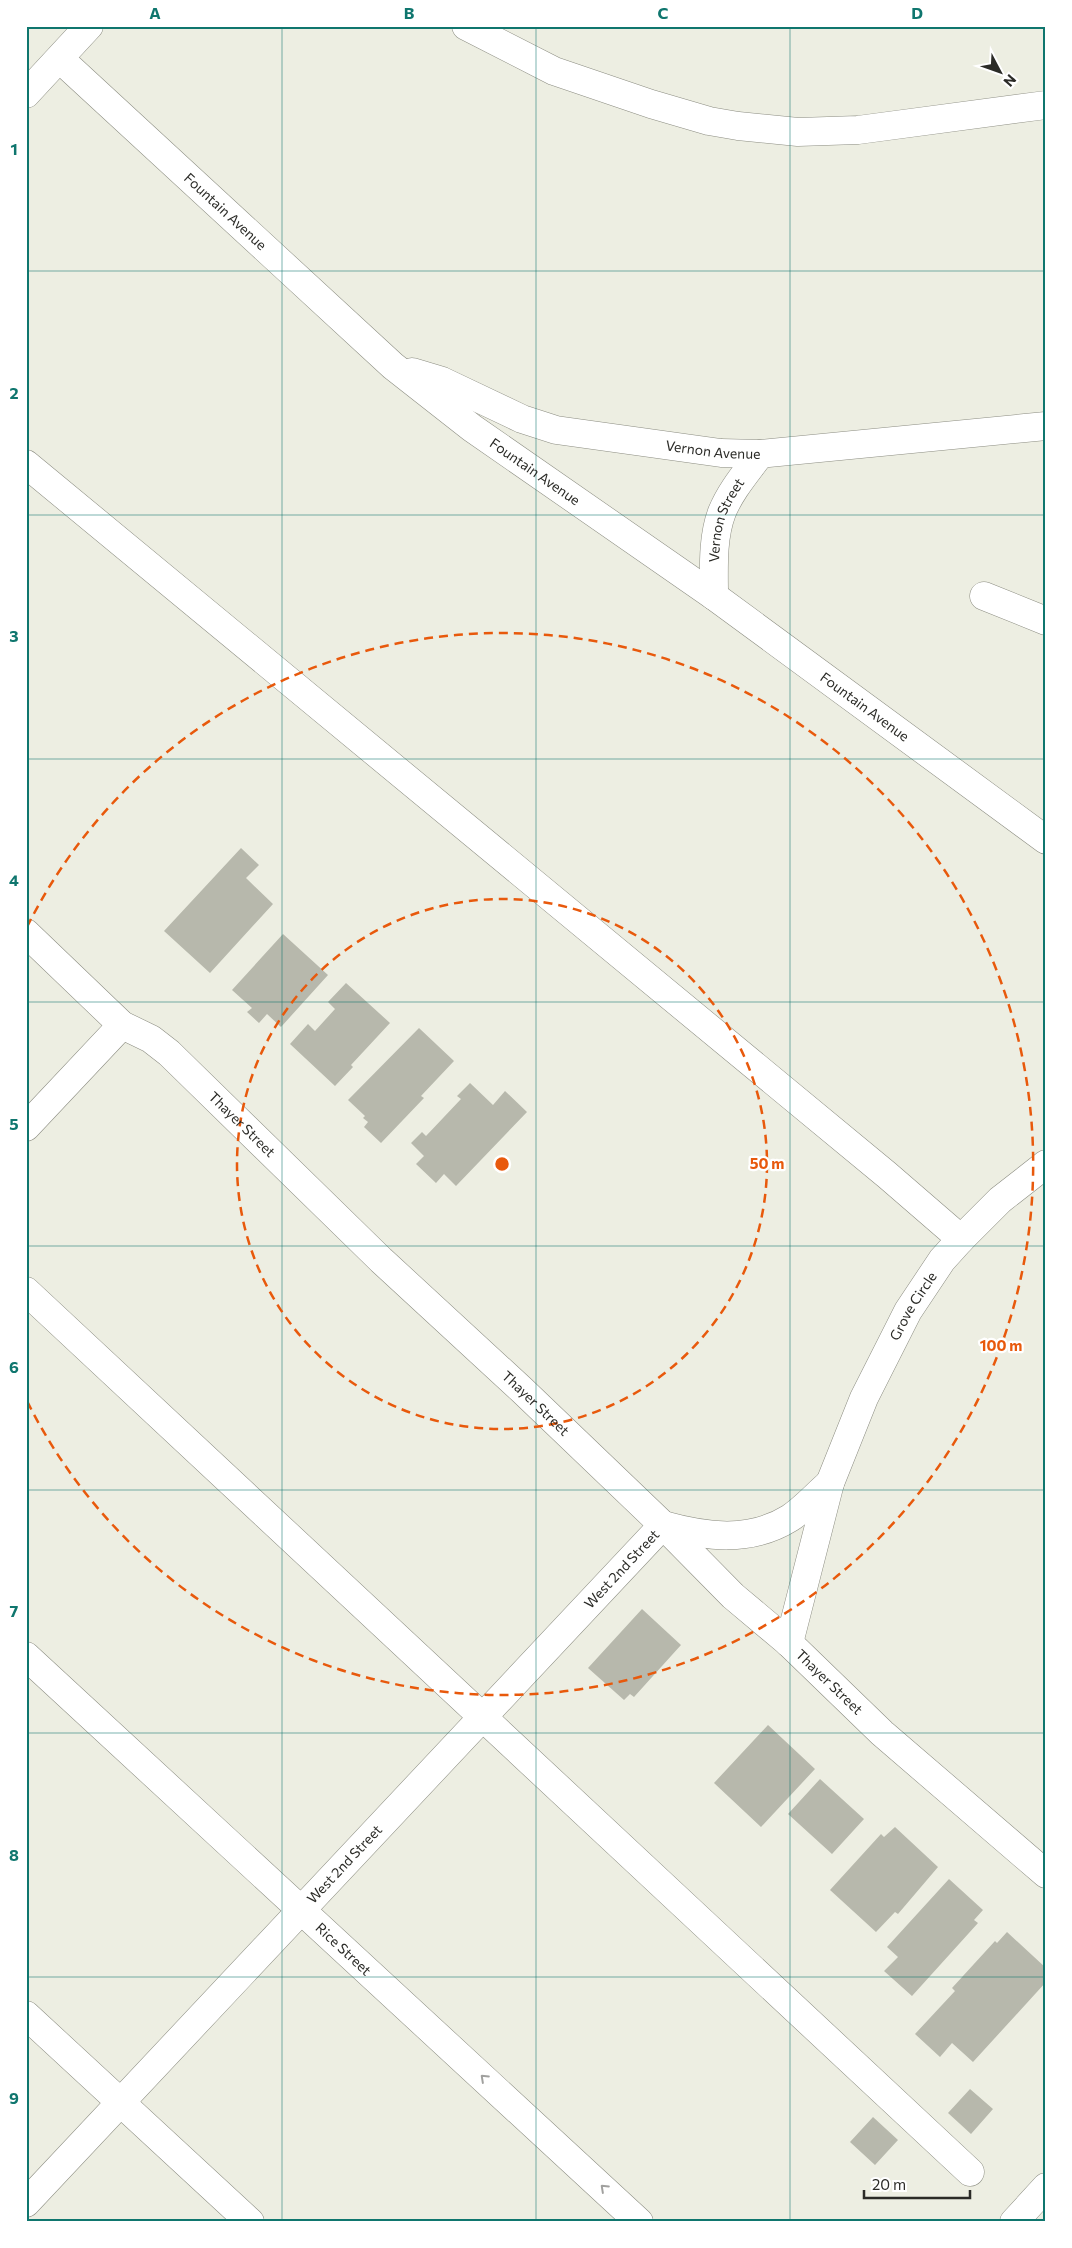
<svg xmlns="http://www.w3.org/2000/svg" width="1072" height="2248" viewBox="0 0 1072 2248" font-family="Commissioner,sans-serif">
	<rect width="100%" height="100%" fill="#edeee2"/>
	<!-- building -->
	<path fill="#b7b8ac" d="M241,848L259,865L246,878L273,904L210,973L164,931Z
		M283,934L328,975L281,1027L267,1014L259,1023L247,1012L252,1008L232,990Z
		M346,983L390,1023L351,1065L353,1067L335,1086L290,1044L308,1024L315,1031L335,1009L328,1002Z
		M419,1028L454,1061L421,1096L424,1098L381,1143L364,1127L368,1122L363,1118L365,1116L348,1100Z
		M470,1083L493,1105L505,1091L527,1112L456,1186L444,1174L436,1183L416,1164L424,1156L411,1143L422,1132L426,1136L461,1099L457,1096Z
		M642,1609L681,1645L634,1697L630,1694L624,1700L588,1668Z
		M768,1725L815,1769L761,1827L714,1783Z
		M820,1779L864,1819L832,1854L788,1814Z
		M895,1827L938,1867L898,1914L895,1912L876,1932L830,1890L881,1834L884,1837Z
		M949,1879L983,1910L974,1920L978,1923L912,1996L884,1971L898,1957L887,1947Z
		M1007,1932L1046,1968V1982L973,2062L952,2043L940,2057L915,2034L955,1991L952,1988L995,1941L997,1943Z
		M970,2089L993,2109L971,2134L948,2113Z
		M873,2117L898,2140L875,2165L850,2142Z"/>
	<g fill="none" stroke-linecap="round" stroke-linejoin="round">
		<defs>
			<g id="minor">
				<path d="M466,26L554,71L651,104L709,121L738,126L798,132L858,130L1046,105"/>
				<path id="s1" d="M60,59L393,366L472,428L714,596L1046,840"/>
				<path d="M26,94L89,26"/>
				<path id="s2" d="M412,372L442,381L522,419L556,430L721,453L760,454L1046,426"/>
				<path d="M26,464L887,1175L961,1239"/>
				<path id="s3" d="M714,596C714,569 712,538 722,512C731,490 747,472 760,454"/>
				<path d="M984,596L1046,621"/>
				<path id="s4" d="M26,933L122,1025L151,1039L169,1053L381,1260L522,1390L663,1525L733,1596L789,1643L882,1733L1046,1874"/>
				<path d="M26,1127L122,1025"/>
				<path d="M26,1291L970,2172"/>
				<path id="s5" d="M789,1643L830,1483L864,1398L908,1311L942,1260L961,1239L1000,1200L1046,1164"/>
				<path id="s6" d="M26,1656L639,2222"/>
				<path d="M26,2015L250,2222"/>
				<path id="s7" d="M26,2203L663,1525C706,1537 750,1543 790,1518C804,1509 817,1494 830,1483"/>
			</g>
			<path id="major" d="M1014,2222L1046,2187"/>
		</defs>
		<!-- minor casing -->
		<use href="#minor" stroke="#8c8d82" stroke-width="29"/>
		<!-- major casing -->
		<use href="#major" stroke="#8c8d82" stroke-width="29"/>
		<!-- minor -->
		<use href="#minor" stroke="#fff" stroke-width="28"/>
		<!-- major -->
		<use href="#major" stroke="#fff" stroke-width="28"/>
	</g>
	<!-- one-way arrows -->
	<defs><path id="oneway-chevron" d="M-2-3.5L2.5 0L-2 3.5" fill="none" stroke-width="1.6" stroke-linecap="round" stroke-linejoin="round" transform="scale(1.25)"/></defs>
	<g stroke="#a0a09e">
		<use href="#oneway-chevron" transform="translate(484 2078) rotate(-137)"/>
		<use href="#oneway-chevron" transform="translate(604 2188) rotate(-137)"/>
	</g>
	<!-- grid -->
	<path fill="none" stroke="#0f766e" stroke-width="1" stroke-opacity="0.55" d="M282,26V2222M536,26V2222M790,26V2222M26,271H1046M26,515H1046M26,759H1046M26,1002H1046M26,1246H1046M26,1490H1046M26,1733H1046M26,1977H1046"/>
	<!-- distance rings -->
	<g fill="none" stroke="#e8590c" stroke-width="2.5" stroke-dasharray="9 6">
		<circle cx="502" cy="1164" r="265"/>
		<path d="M27 927A531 531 0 1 1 27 1401"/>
	</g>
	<g text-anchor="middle" stroke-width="4.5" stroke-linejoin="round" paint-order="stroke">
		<!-- street labels -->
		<g font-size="14" fill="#2b2b27" stroke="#fff">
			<text dy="5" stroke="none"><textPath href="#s1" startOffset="225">Fountain Avenue</textPath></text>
			<text dy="5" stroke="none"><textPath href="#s2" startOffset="314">Vernon Avenue</textPath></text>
			<text dy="5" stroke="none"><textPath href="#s1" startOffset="630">Fountain Avenue</textPath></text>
			<text dy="5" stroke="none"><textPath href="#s3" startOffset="78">Vernon Street</textPath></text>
			<text dy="5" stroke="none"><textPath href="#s1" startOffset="1035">Fountain Avenue</textPath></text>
			<text dy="5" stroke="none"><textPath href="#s4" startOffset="290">Thayer Street</textPath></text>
			<text dy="5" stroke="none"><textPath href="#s5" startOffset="361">Grove Circle</textPath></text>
			<text dy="5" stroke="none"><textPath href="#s4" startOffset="695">Thayer Street</textPath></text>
			<text dy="5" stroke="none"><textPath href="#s7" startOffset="870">West 2nd Street</textPath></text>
			<text dy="5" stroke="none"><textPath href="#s4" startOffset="1100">Thayer Street</textPath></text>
			<text dy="5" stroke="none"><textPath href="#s7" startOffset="465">West 2nd Street</textPath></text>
			<text dy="5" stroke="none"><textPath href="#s6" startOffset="432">Rice Street</textPath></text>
		</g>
	</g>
	<circle cx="502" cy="1164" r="8" fill="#e8590c" stroke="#fff" stroke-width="2.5"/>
	<g font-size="15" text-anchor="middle" font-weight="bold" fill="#e8590c" stroke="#fff" stroke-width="4.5" stroke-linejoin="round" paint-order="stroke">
		<text x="767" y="1169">50 m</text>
		<text x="1001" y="1351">100 m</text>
	</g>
	<!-- border -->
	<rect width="1072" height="2248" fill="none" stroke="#ffffff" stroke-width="55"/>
	<!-- north arrow -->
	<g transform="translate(1000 72) rotate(131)" stroke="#ffffff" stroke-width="4" paint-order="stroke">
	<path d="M0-4L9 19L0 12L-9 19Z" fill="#2b2b27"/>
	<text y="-8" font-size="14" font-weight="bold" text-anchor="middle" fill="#2b2b27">N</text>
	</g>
	<!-- scale -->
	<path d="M864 2190v8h106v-8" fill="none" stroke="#2b2b27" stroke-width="2.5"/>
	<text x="872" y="2190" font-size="15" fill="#2b2b27" stroke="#ffffff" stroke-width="4" paint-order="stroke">20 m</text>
	<rect x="28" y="28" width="1016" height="2192" fill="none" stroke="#0f766e" stroke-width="2"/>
	<g font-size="16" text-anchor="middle" font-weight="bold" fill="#0f766e">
		<text x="155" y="19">A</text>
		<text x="409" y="19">B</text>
		<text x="663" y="19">C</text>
		<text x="917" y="19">D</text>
		<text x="14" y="155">1</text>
		<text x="14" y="399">2</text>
		<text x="14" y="642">3</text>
		<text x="14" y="886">4</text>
		<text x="14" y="1130">5</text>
		<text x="14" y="1373">6</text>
		<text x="14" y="1617">7</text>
		<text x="14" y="1861">8</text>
		<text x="14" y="2104">9</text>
	</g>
</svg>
